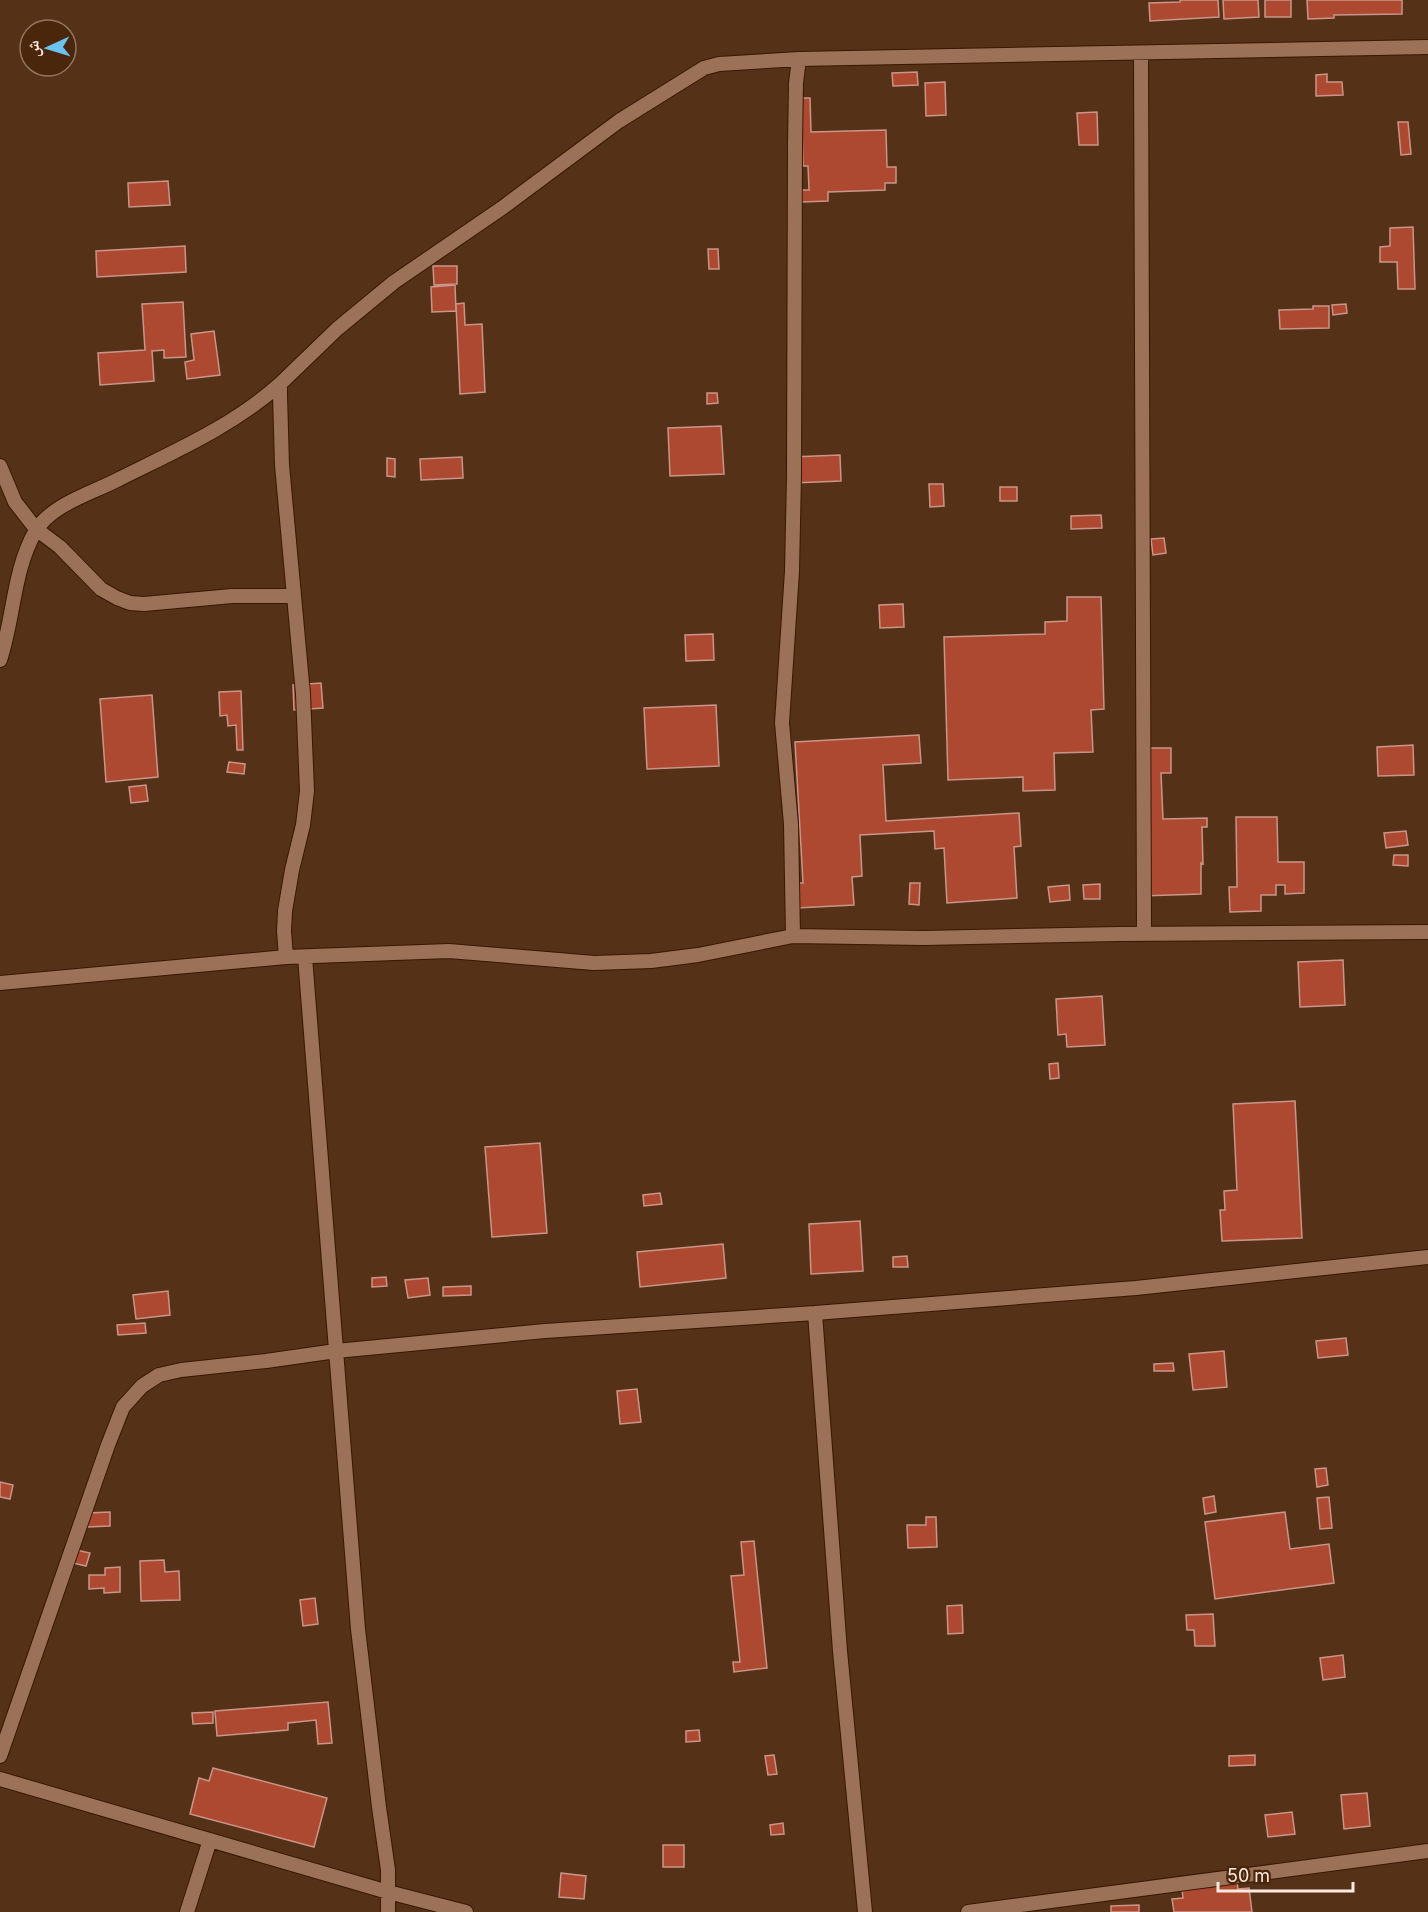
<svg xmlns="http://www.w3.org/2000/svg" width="1428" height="1912" viewBox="0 0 1428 1912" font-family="Inter,'Noto Naskh Arabic',sans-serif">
	<rect width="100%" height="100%" fill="#553118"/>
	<!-- building -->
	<path fill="#ae4931" stroke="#c99589" stroke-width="1.5" d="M1180,0H1218L1219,17L1150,21L1149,3L1180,2Z
		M1223,0H1258L1259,17L1224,19Z
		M1265,0H1291V17H1265Z
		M1307,0H1402V14L1334,15V18L1308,19Z
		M917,72L918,85L893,86L892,73Z
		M1327,74V82H1342L1343,95L1316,96V75Z
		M945,82L946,115L926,116L925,83Z
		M801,98H810L811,132L886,130L887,167H896V183H885V190L828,192V201L802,202V190H809L808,166H803Z
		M1097,112L1098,145H1079L1077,113Z
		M1398,122H1408L1411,154L1401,155Z
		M168,181L170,205L129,207L128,183Z
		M1413,227L1415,289H1398L1397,262H1380V247L1390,246V228Z
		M185,246L186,272L97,277L96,251Z
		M708,249H718L719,269H709Z
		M433,266H457V284L434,285Z
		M455,285L456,311L432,312L431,287Z
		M183,302L186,357L164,358V350L152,351L154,381L100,385L98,353L145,350L142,304Z
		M464,303L465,325L482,324L485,392L460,394L456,304Z
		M1346,304L1347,313L1333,315L1332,305Z
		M1313,306H1329V328L1280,329L1279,310L1313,309Z
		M214,331L220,375L187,379L185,362L194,360L191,334Z
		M707,393H717L718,403L707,404Z
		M721,426L724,474L670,476L668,428Z
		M840,455L841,481L793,483L791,457Z
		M462,457L463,478L421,480L420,459Z
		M387,458L395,459V477L387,476Z
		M929,484H943L944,506L930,507Z
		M1000,487H1017V501H1000Z
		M1101,515L1102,528L1071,529V516Z
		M1164,538L1166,553L1153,555L1151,539Z
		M1067,597H1101L1104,709L1091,710L1093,752L1054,753L1055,790L1023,791V777L948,780L944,637L1045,634V622L1067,621Z
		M903,604L904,627L880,628L879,605Z
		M713,634L714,660L686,661L685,635Z
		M321,683L323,708L294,710L293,685Z
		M241,691L243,750H237L236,725L228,726L227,715L220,716L219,692Z
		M152,695L158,777L106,782L100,699Z
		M716,705L719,766L647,769L644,708Z
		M919,735L921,763L883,765L886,821L1019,813L1021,846L1014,847L1017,898L947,903L944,848L935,849L934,831L860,835L862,876L852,877L854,905L797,908L795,883H803L795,742Z
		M1413,745L1414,775L1378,776L1377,747Z
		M1142,748H1171V773H1161L1163,819L1207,818V827H1202L1203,864L1201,863V894L1141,896Z
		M229,762L245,764L244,774L227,772Z
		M146,785L148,801L131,803L129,787Z
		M1236,817H1277L1278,862H1304V893L1285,894V885H1276V895H1261V911L1230,912L1229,887H1237Z
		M1406,831L1408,845L1386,848L1384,833Z
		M1394,855H1408V866L1393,865Z
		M910,883H920L919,905L909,904Z
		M1100,884V899H1084L1083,885Z
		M1069,885L1070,900L1050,902L1048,887Z
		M1343,960L1345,1005L1300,1007L1298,962Z
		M1102,996L1105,1045L1067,1047L1066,1034L1058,1035L1056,999Z
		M1058,1063L1059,1078L1050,1079L1049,1064Z
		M1295,1101L1302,1238L1222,1241L1220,1210H1225L1224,1191L1237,1190L1233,1104Z
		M540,1143L547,1233L492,1237L485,1147Z
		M660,1193L662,1204L644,1206L643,1195Z
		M860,1221L863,1271L811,1274L809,1224Z
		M723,1244L726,1278L640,1287L637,1252Z
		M907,1256L908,1267H893V1257Z
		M386,1277L387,1286L372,1287V1278Z
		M428,1278L430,1295L408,1298L405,1280Z
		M471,1286V1295L443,1296V1287Z
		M168,1291L170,1315L136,1319L133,1295Z
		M145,1323L146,1333L118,1335L117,1325Z
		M1346,1338L1348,1355L1318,1358L1316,1341Z
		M1224,1351L1227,1387L1193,1390L1189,1354Z
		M1173,1363L1174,1371H1154V1364Z
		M637,1389L641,1422L620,1424L617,1391Z
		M1326,1468L1328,1485L1317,1487L1315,1469Z
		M0,1482L13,1485L10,1499L0,1497Z
		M1214,1496L1216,1512L1205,1514L1203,1498Z
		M1329,1497L1332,1528L1320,1529L1317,1498Z
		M110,1512V1526L87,1527V1513Z
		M1285,1512L1290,1549L1329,1544L1334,1583L1215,1599L1205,1522Z
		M926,1517H936L937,1547L908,1548L907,1525H926Z
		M754,1541L767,1668L734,1672L733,1662H740L731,1576L744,1575L741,1542Z
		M76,1550L90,1553L86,1566L73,1563Z
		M164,1560L165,1572L179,1571L180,1600L141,1601L140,1561Z
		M120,1567V1592L104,1593V1588L89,1589V1575H105V1568Z
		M315,1598L318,1624L303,1626L300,1600Z
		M962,1605L963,1633L948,1634L947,1606Z
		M1213,1614L1215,1646H1195L1194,1630H1187L1186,1615Z
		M1343,1655L1345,1677L1323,1680L1320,1658Z
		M328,1702L332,1743L318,1744L316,1720L288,1723V1730L217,1736L215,1711Z
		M213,1712V1723L193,1724L192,1713Z
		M699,1730L700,1741L686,1742V1731Z
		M774,1755L777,1774L768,1775L765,1756Z
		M1255,1755V1765L1229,1766V1756Z
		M213,1768L327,1798L314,1847L190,1814L199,1778L209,1781Z
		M1367,1793L1370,1826L1344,1829L1341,1795Z
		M1292,1812L1295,1834L1268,1837L1265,1815Z
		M783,1823L784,1834L771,1835L770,1825Z
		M663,1845H684V1867H663Z
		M561,1873L586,1876L584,1899L559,1897Z
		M1236,1875L1238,1889L1249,1888L1252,1912H1174L1172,1899L1183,1898L1181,1881Z
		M1139,1905V1912H1111V1906Z"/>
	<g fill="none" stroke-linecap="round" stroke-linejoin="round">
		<defs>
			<path id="street" d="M1428,47L799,59L796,83L795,143L794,476L792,571L782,723L791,824L793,936L924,938L1119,934L1428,932
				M1141,53L1144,934
				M0,466L15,502L36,529L60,547L101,589L117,598L130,603L144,604L232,596H294
				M0,660C14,618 13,571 35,532C51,504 93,493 119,479C175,451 233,426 280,384
				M793,936L698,955L651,961L594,963L449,951L286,957L284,931L285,911L292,870L303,825L307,791L303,694L282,465L280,395V384L337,329L394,282L502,208L619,121L704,68L719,64L799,59
				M305,957L358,1629L379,1807L388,1870V1912
				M0,983L286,957
				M815,1313L840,1651L865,1912
				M0,1756L108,1445L123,1407L142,1386L159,1375L181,1370L266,1361L336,1351L545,1331L815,1313L1136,1288L1428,1257
				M0,1779L388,1892L466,1912
				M187,1912L210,1840
				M968,1912L1428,1851"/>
		</defs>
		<!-- street casing -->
		<use href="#street" stroke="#391800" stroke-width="16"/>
		<!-- street -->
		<use href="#street" stroke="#9b7257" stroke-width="14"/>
	</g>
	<!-- north arrow -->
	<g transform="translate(48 48) rotate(266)"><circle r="28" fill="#4a270c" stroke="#927561" stroke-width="1.5"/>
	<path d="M0-4.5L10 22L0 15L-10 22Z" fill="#6cc3f2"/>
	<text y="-9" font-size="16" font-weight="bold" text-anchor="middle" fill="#feebe0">ش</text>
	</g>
	<!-- scale -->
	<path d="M1218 1882v9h135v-9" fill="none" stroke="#feebe0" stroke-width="3"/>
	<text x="1227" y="1882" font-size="18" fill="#feebe0" stroke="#4a270c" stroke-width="4.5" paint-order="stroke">50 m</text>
</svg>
